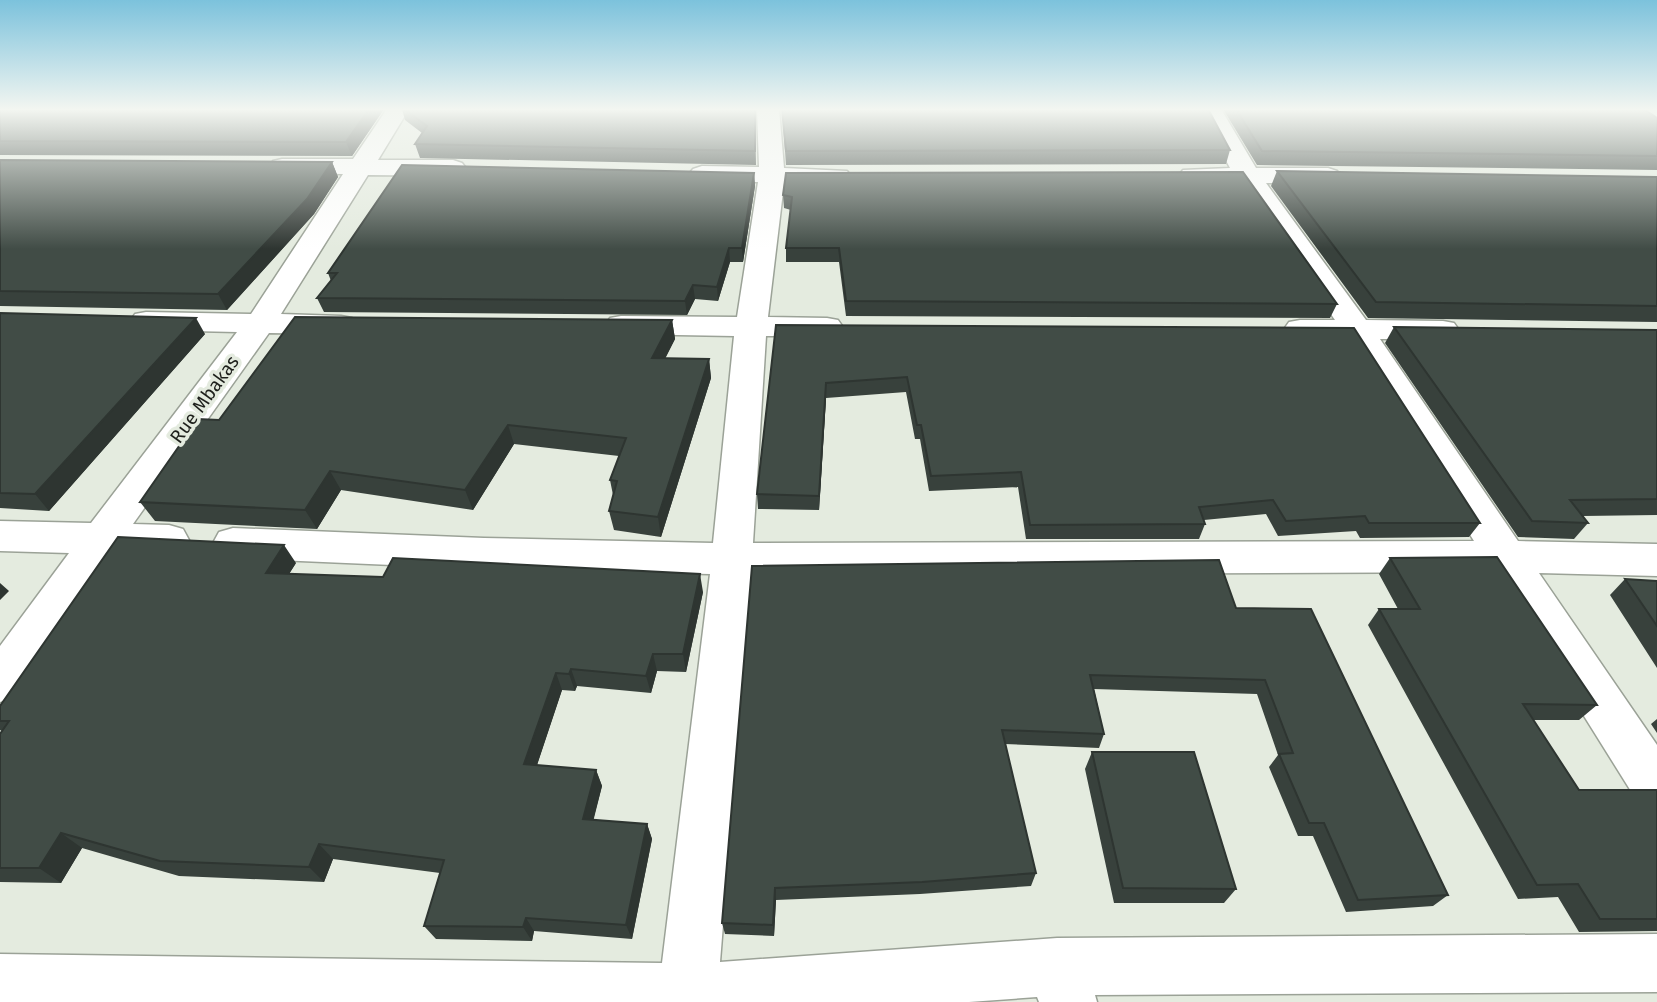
<svg xmlns="http://www.w3.org/2000/svg" width="1657" height="1002" viewBox="0 0 1657 1002" font-family="'Fira Sans',sans-serif">
	<rect width="100%" height="100%" fill="#e4ebdf"/>
	<g fill="none" stroke-linecap="round" stroke-linejoin="round">
		<defs>
			<path id="minor" d="M387,109H409L378,160H453L462,163L466,168L462,173L453,176L368,175L281,314L341,316L352,318L357,325L352,332L341,334L269,333L133,524L169,525L183,529L189,540L183,551L169,555L112,554L16,696L0,702V646L69,553L0,551V521L91,523L237,332L146,330L135,328L130,321L135,314L146,312L251,314L343,174L282,173L273,171L270,166L273,161L282,159H353Z
				M757,109H779L784,168L847,171L851,176L847,181L784,183L768,317L827,318L838,320L843,327L838,334L827,336H766L753,543L1474,541L1347,339L1300,338L1289,336L1284,329L1289,322L1300,320H1335L1240,183L1183,180L1179,175L1183,170L1230,168L1199,109H1221L1256,168H1328L1337,171L1341,176L1337,181L1328,184L1266,183L1366,320L1443,321L1454,323L1459,330L1454,337L1443,339H1380L1518,541L1657,544V576L1539,573L1657,745V810L1639,804L1494,572L751,575L720,962L1057,938L1657,934V992L1095,995L1097,1002H1039L1037,997L969,1002H0V954L662,963L710,574L484,569L233,558L219,554L213,543L219,532L233,528L484,538L713,543L734,336L621,334L610,332L605,325L610,318L621,316L737,317L758,182H702L693,179L689,174L693,169L702,166L759,167Z"/>
		</defs>
		<!-- minor casing -->
		<use href="#minor" stroke="#9ba297" stroke-width="3"/>
		<!-- minor -->
		<use href="#minor" fill="#fff" fill-rule="evenodd"/>
	</g>
	<!-- wall -->
	<path fill="#38413c" d="M0,109H384L352,156L0,155Z
		M402,109H755L756,165L420,158L415,144L422,133L405,120Z
		M782,109H1208L1230,150L1226,164L786,165Z
		M1223,109H1644L1657,118V170L1257,165Z
		M0,160L332,162L338,177L314,214L227,310L0,306Z
		M1277,171L1657,177V322L1368,318L1271,186Z
		M754,173L755,186L743,262H730L718,301L695,299L687,315L324,312L317,298L331,281L328,273Z
		M783,195L1337,304L1330,318L846,316L839,262H786V248L791,210L784,208Z
		M0,313L205,334L49,511L0,508Z
		M672,320L675,339L665,358L709,359L711,378L661,537L614,530L609,511L613,495L610,480L619,456L514,444L473,510L341,490L317,529L155,521L140,502L219,420Z
		M776,325L1480,523L1469,537L1360,538L1356,531L1278,536L1266,514L1204,520L1205,524L1199,539H1026L1018,487L929,491L920,439H915L906,392L826,398L819,510L758,509L757,494Z
		M1394,327L1657,330V515L1583,516L1588,523L1574,539L1518,537L1385,343Z
		M1390,558L1597,705L1579,720H1533L1579,790H1657V931L1579,932L1558,897L1518,899L1368,625L1379,609H1398L1379,574Z
		M296,563L289,574L703,592L686,672L657,671L651,693L577,686L575,691L562,690L537,765L596,770L602,786L593,820L647,824L652,839L632,939L534,931L532,941L436,939L424,926L440,873L333,859L324,882L179,876L82,848L61,883L0,882V734L2,731L0,730V706Z
		M752,566L1236,608L1448,895L1433,906L1346,912L1313,836H1298L1269,767L1278,755L1257,694L1094,689L1104,734L1099,748L1005,744L1036,873L1031,886L920,894L776,900L774,936L725,934L722,923Z
		M1625,579L1657,581V668L1610,595Z
		M1657,719V733L1651,724Z
		M1092,752L1236,889L1224,903H1114L1085,769Z"/>
	<!-- shaded-wall -->
	<path fill="#2e3531" d="M369,109H384L352,156L346,142Z
		M332,162L338,177L314,214L227,310L218,294Z
		M754,173L755,186L743,262L742,248Z
		M729,248L730,262L718,301L717,287Z
		M693,285L695,299L687,315L685,301Z
		M196,318L205,334L49,511L35,494Z
		M672,320L675,339L656,377L652,358Z
		M709,359L711,378L661,537L658,517Z
		M826,383V398L819,510V496Z
		M508,425L514,444L473,510L465,490Z
		M330,471L341,490L317,529L305,510Z
		M284,545L296,563L278,591L266,573Z
		M700,574L703,592L686,672L683,654Z
		M0,583L9,591L0,600Z
		M653,654L657,671L651,693L646,676Z
		M571,669L577,686L575,691L569,674Z
		M556,673L562,690L532,780L524,764Z
		M596,770L602,786L590,834L583,819Z
		M647,824L652,839L632,939L626,925Z
		M61,833L82,848L61,883L39,868Z
		M319,844L333,859L324,882L309,867Z
		M775,888L776,900L774,936L773,925Z
		M526,918L534,931L532,941L523,927Z"/>
	<!-- building -->
	<path fill="#414c46" stroke="#2e3531" stroke-width="2" d="M0,109H369L346,142L0,141Z
		M404,109H755V151L415,144L427,126Z
		M782,109H1208L1230,150L786,151Z
		M1236,109H1644L1657,118V156L1262,151Z
		M0,160L332,162L307,199L218,294L0,291Z
		M402,165L754,173L742,248H729L717,287L693,285L685,301L317,298L337,273H328Z
		M1277,171L1657,177V306L1376,302Z
		M1243,172L1337,304L846,301L839,248H786L792,197L783,195L786,173Z
		M0,313L196,318L35,494L0,493Z
		M295,317L672,320L652,358L709,359L658,517L609,511L617,481L610,480L626,438L508,425L465,490L330,471L305,510L140,502L198,419L219,420Z
		M776,325L1354,328L1480,523H1369L1365,516L1286,521L1273,500L1199,507L1205,524L1030,525L1021,472L931,476L921,425H917L907,377L826,383L819,496L757,494Z
		M1394,327L1657,330V499L1570,500L1588,523L1532,521Z
		M118,537L284,545L266,573L383,577L393,558L700,574L683,654H653L646,676L571,669L569,674L556,673L524,764L596,770L583,819L647,824L626,925L526,918L523,927L424,926L444,860L319,844L309,867L160,861L61,833L39,868H0V734L9,721H0V706Z
		M1497,557L1597,705L1523,704L1579,790H1657V919H1600L1578,884L1537,885L1379,609H1420L1390,558Z
		M1219,560L1236,608L1311,609L1448,895L1358,900L1324,823H1309L1279,754L1293,753L1265,680L1090,675L1104,734L1002,730L1036,873L922,882L775,888L773,925L722,923L752,566Z
		M1625,579L1657,581V626Z
		M1092,752H1194L1236,889L1123,888Z"/>
	<!-- sky -->
	<linearGradient id="sky" x2="0" y2="1"><stop stop-color="#7cc2dc"/><stop offset="0.44" stop-color="#f3f6f1"/><stop offset="1" stop-color="#f3f6f1" stop-opacity="0"/></linearGradient>
	<rect width="1657" height="249" fill="url(#sky)"/>
	<g text-anchor="middle" stroke-width="7" stroke-linejoin="round" paint-order="stroke">
		<!-- street labels -->
		<g font-size="19" fill="#1d1f1b" stroke="#e4ebdf">
			<text transform="translate(204 399) rotate(-54)" y="7">Rue Mbakas</text>
		</g>
	</g>
</svg>
